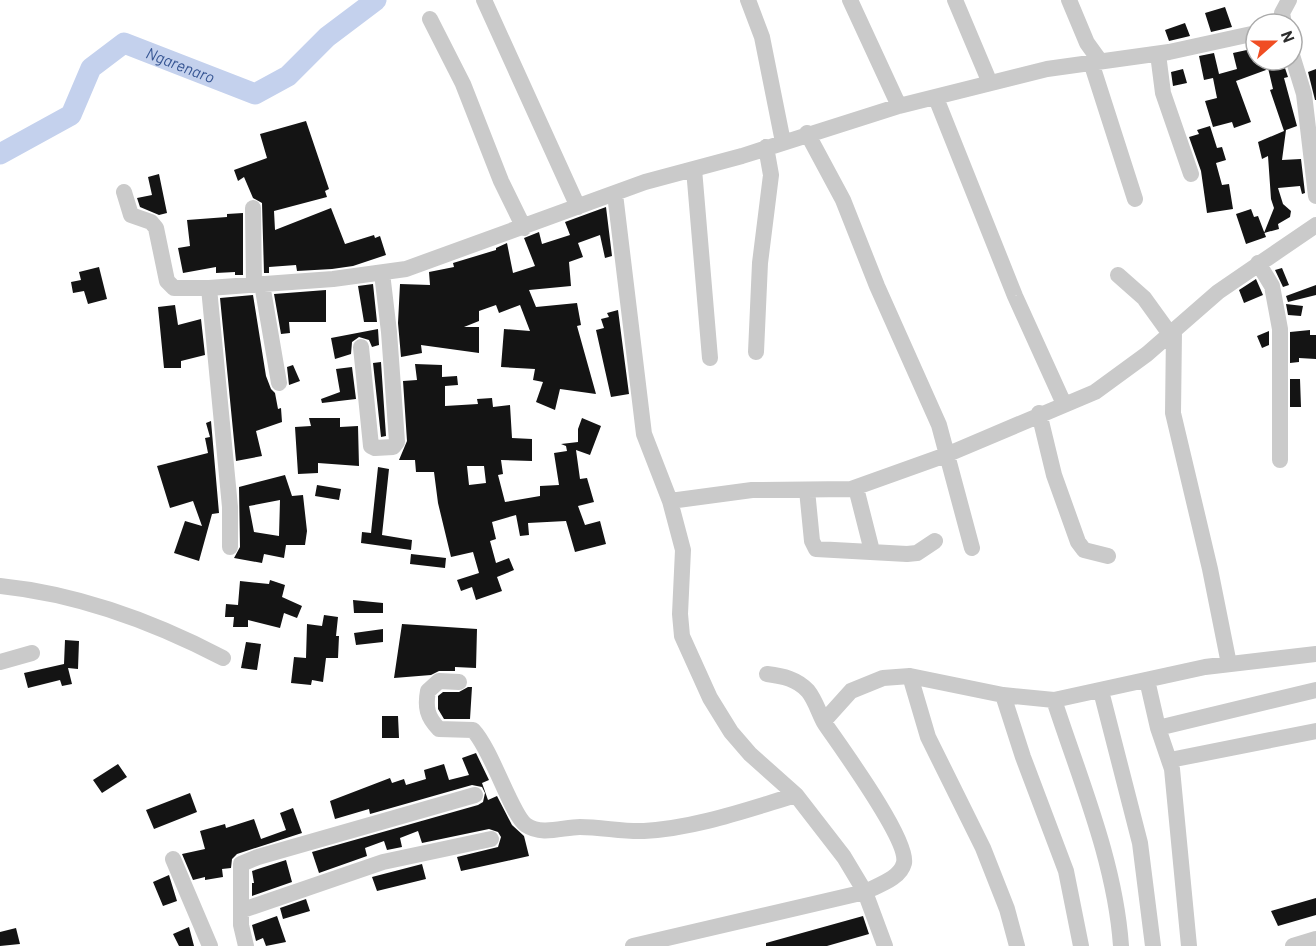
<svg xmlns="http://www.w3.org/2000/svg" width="1316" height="946" viewBox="0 0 1316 946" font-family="Barlow,sans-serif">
	<rect width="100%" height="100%" fill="#fff"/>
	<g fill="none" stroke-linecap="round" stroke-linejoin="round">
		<!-- river -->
		<path stroke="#c4d1ed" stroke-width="21" id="s1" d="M0,154L71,115L91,68L124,43L255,94L288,76L327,37L376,0"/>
	</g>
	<!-- building -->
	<path fill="#141414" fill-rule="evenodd" d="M1225,7L1232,27L1211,32L1205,13Z
		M1185,23L1190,36L1169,41L1165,30Z
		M1256,48V60H1262L1266,70L1236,81L1251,122L1234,128L1232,122L1213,127L1205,101L1217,98L1213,78L1204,80L1199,56L1214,53L1219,74L1237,69L1233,53Z
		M1284,65L1288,77L1284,78L1297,126L1286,130L1282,160L1301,159L1305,193L1302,194L1300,186L1278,188L1283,204L1291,211L1290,217L1278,224L1279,229L1264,233L1274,208L1271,199L1268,156L1262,159L1258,142L1284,131L1270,90L1273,89L1268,68Z
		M1183,69L1187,83L1173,86L1171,72Z
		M1316,69V100H1315L1308,72Z
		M306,121L329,189L325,191L327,197L274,211L275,230L331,208L345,244L374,235L375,238L380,236L386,255L353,266L332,269L297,271L296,265L269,267V273H264L262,203L253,198L244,177L238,181L234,170L267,158L260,134Z
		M1210,126L1217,148L1222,147L1226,160L1216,163L1222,185L1229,184L1233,209L1207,213L1201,171L1189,137L1199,134L1197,130Z
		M159,174L167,213L159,215L140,207L137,198L152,195L148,177Z
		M606,207L612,256L605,258L600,235L578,243L583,257L569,262L571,286L529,290L536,307L577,303L581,325L577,326L596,394L560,389L555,410L536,402L543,382L533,380L535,369L501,367L504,329L530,331L520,305L499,313L496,305L479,311V321L464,327H479V353L421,345L422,353L401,357L398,323L400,284L430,285L429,272L454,267L453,263L496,250V248L507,243L513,273L535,266L524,238L539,232L542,244L570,235L565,222Z
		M1251,209L1254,217L1258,216L1266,237L1246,244L1236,214Z
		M243,213V275H235V272L216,273V267L183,273L178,248L190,246L187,220L227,217V214Z
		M99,267L107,299L88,304L84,291L73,293L71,282L81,280L79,272Z
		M1282,268L1289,285L1283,287L1275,270Z
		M1256,279L1263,295L1244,303L1239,290Z
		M373,284L377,322H364L358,286Z
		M1316,285V295L1288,302L1286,296Z
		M326,290V322H289L290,333L281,334L274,294Z
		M253,295L266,376L271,389L275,393L278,409L281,408L282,422L256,431L262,456L236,461L220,298Z
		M1286,304L1303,306L1301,316L1288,315Z
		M175,305L178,325L201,319L205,355L181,361V368H164L158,307Z
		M618,310L629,394L611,397L596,330L604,328L601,319L609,317L607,313Z
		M378,329L379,345L372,347L369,340L359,337L352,342L351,354L335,359L331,338Z
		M1310,330V335H1316V359L1299,358V362L1290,363V332Z
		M1269,331V345L1262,348L1257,336Z
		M381,362L386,436L381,437L373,363Z
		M415,364L442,365V377L457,376L458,385L445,386V406L478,404L477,399L492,398L493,407L510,405L512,438L532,439V461L501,460L503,474L498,475L505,502L540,496V486L559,485L554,453L567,451L566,446L561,444L578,442V429L582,418L601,426L590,455L576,450L580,479L587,478L594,502L578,506L585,525L600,521L606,544L575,552L566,521L528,523L529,535L520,536L516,515L492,522L496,539L490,541L496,563L509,558L514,570L497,577L502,591L476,600L472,587L461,591L457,580L479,573L473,552L451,557L438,503L434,472H416L415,460H399L407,441L403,381L417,380ZM467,466H484L486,483L469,485Z
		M293,365L300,381L289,385L287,367Z
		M352,367L356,399L322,403L321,399L340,392L336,369Z
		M1290,379H1300L1301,407H1290Z
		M309,418H340V427L358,426L359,466L318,463V473L298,474L295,427L311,426Z
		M211,421L219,513L212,514L199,561L174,553L185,521L202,526L193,501L170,508L157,466L208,453L205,438L210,437L206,423Z
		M378,467L389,469L382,535L412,540L411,550L361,543L362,532L371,533Z
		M285,475L292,496L303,495L307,531L305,545H286L284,558L264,554L262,563L234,558L240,547L239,487ZM280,500L279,536L254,532L249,506Z
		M317,485L341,489L339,500L315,496Z
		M411,554L446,558L445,568L410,564Z
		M270,580L285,585L282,597L302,606L297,618L284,613L280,628L248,620V627H233L234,617H225L226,604L238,605L240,581L269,584Z
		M353,600L383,603V613H354Z
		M324,615L338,617L336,636H339L338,658H326L323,682L312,680L311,685L291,683L294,657L306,658L307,624L322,626Z
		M402,624L477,629L476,668L455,667V671H439L431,675L394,678Z
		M383,629V642L356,645L354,633Z
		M65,640L79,641L78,669L68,668L72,684L62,686L60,680L28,688L24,673L64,664Z
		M246,642L261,644L257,670L241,668Z
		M468,687H472L470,719H444L438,709V696L443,692H459Z
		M382,716H398L399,738H382Z
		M476,753L489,780L482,783L488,800L497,796L512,825L524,836L529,856L461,871L457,857L498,847L501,837L498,832L489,829L422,843L418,831L400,838L402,847L387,850L384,841L365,848L367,856L319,873L312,852L478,805L483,802L485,793L482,787L472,785L370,814L369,809L335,819L330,801L390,778L392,783L404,779L406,785L426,779L424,770L444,764L449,780L469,775L462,758Z
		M118,764L127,777L102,793L93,780Z
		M190,793L197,812L154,829L146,810Z
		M293,808L302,833L237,854L232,859L231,868L222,869L223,877L205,880V877L193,880L182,854L205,849L200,831L225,824L226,828L254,819L261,839L286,830L280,813Z
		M286,860L292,882L252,896V883H254L252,871Z
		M422,864L426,879L377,891L372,877Z
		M169,875L177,901L163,906L153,882Z
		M1316,898V915L1278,926L1271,911Z
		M306,899L310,911L283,919L280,908Z
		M277,916L286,942L266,946L263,938L256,941L252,925Z
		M863,916L869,934L827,946H766V943Z
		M189,927L194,946H179L173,934Z
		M16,928L20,944L0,946V932Z"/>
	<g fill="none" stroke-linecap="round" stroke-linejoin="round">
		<!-- minor -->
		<path stroke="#cacaca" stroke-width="16" d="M484,0L578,207
			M748,0L762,37L783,142
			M850,0L899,106
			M955,0L990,83
			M1069,0L1087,43L1100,61
			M430,19L463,84L501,181L524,228
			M1284,24L1282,13L1289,0
			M1158,54L1163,93L1191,174
			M1292,55L1304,94L1316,196
			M1091,62L1135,199
			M936,98L1015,296L1064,404
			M807,133L843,200L877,286L939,425L972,548
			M694,169L710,358
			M124,192L131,215L151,222L156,228L167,281L174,288H209L333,279L406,269L645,182L742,156L899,106L1047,69L1169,52L1256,33
			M615,194L644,434L670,501L683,550L680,614L682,636L710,698L731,732L750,754L796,795L844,857L865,892L885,946
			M253,208L254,285
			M1258,263L1272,286L1280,329V460
			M1118,275L1144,298L1170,334
			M262,284L279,383
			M209,288L230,507V547
			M1174,331L1173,413L1210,569L1229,664
			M361,347L371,446L375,448L393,447L397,442L389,332L382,273
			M756,352L760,263L771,175L766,147
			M1039,413L1054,475L1078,542L1084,550L1108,556
			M856,488L872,551
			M807,490L812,541L816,549L907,554L917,553L935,541
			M670,501L752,490L851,489L946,455L1095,392L1147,354L1218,292L1316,225
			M0,586C78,594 154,622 223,658
			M0,662L32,653
			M910,676L928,737L983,848L1007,909L1017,946
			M1147,680L1158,728L1172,769L1189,946
			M459,682L439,681L428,691C425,707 427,717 439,729L473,730C492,750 512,816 526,825C542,836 563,827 580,827C602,827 623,832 644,831C696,828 746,810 796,795
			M1101,691L1140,843L1153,946
			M1003,695L1023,757L1066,871L1081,946
			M1054,700C1080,780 1115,861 1121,946
			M824,721L851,691L883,678L910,676L1003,695L1054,700L1205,667L1316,654
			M1158,728L1316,690
			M1170,760L1316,731
			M173,859L210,946
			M243,910L383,862L491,839
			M246,946L241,925V864L258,857L475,795
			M633,946L865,892C878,885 900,879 904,863C909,840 840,746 825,724C819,714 816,701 808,691C797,679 783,676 767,674
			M1293,946L1316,939"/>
	</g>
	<g text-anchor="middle" stroke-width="6" stroke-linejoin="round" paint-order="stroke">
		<!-- water labels -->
		<g font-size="16" font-style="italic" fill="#365593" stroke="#fff">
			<text dy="6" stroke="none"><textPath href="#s1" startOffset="234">Ngarenaro</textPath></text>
		</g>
	</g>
	<!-- north arrow -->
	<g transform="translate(1274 42) rotate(69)"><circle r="28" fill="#ffffff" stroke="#ababab" stroke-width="1.5"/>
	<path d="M0-4.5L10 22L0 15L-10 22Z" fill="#f04d23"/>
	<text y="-9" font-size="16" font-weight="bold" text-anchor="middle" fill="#2d2d2d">N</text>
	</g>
</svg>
